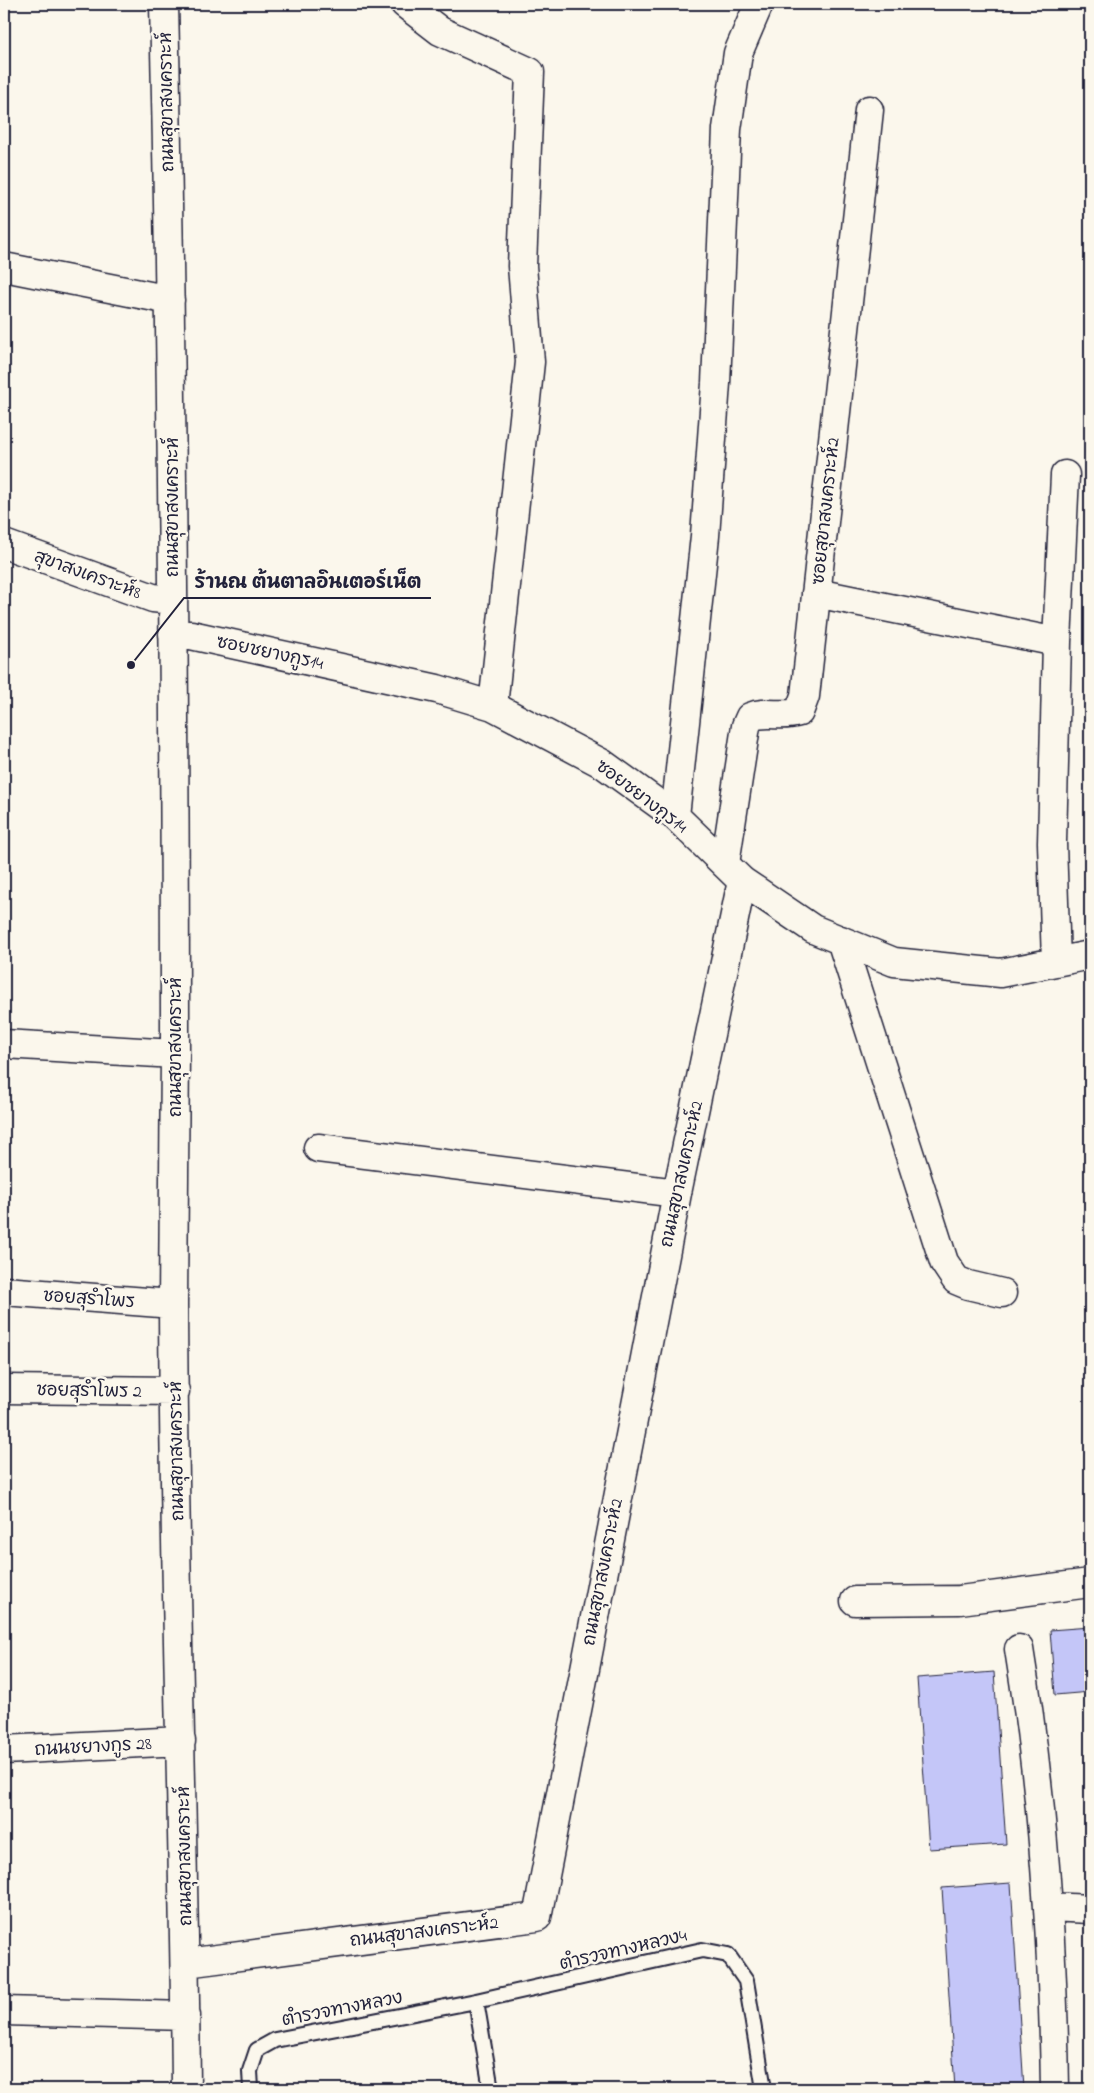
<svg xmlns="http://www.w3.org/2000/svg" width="1094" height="2093" viewBox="0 0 1094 2093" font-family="'Indie Flower','Playpen Sans Thai',sans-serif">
	<rect width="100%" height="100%" fill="#fbf7ec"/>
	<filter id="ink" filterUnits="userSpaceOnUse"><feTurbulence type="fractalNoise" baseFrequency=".02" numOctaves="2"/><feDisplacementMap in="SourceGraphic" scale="10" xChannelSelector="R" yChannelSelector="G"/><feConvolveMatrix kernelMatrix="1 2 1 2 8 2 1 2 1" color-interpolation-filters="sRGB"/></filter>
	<g filter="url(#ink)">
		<!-- building -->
		<path fill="#c4c6f8" stroke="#22223b" d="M1090,1186V1205L1085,1203Z
			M1090,1627V1692L1055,1695L1050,1630Z
			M994,1672L1006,1844L929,1849L917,1678Z
			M1011,1883L1024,2089H955L942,1888Z"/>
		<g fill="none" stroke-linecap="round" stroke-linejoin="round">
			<defs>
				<path id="service" d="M476,2001L491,2089
					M251,2089L250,2071L257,2050L275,2040L476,2001L702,1950L728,1955L746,1981L764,2089"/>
				<path id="minor" d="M164,4C172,353 175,702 175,1052C175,1136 173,1219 173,1303C174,1565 184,1827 186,2089
					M405,4L440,31L530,72L522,266L530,362L493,706
					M4,267L170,300
					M4,544L153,598L173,600
					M816,593L1057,642
					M173,634L191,635L437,689L493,706L603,764L675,816L742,881L813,929L894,962L1001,973L1090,955
					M675,816L705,536L716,383L727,129L738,53L759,4
					M725,864L746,726L750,717C767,710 781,718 799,712L805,696L869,110
					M841,940L944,1262L956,1280L968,1285L1002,1293
					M1056,962L1052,843L1057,642L1065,475
					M4,1044L175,1054
					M318,1148L677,1193
					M4,1291L173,1304
					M4,1389L175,1391
					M855,1601L960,1600L1090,1583
					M1019,1649C1043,1795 1053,1941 1055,2089
					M4,1750L181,1741
					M1049,1907L1090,1909
					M186,1963L537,1917L677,1193L742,881
					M4,2011L186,2016"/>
			</defs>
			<!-- service casing -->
			<use href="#service" stroke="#22223b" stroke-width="18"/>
			<!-- minor casing -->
			<use href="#minor" stroke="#22223b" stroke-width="31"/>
			<!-- service -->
			<use href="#service" stroke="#fbf7ec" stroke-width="14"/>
			<!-- minor -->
			<use href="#minor" stroke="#fbf7ec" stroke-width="28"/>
		</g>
	</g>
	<g text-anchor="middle" stroke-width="5" stroke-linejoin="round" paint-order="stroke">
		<!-- street labels -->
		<g font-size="18" fill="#22223b" stroke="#fbf7ec">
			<text transform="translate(166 102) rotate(-91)" y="6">ถนนสุขาสงเคราะห์</text>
			<text transform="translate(172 507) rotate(-90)" y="6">ถนนสุขาสงเคราะห์</text>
			<text transform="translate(825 511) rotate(-84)" y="6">ซอยสุขาสงเคราะห์2</text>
			<text transform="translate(88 574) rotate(20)" y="6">สุขาสงเคราะห์8</text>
			<text transform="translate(270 652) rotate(12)" y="6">ซอยชยางกูร14</text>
			<text transform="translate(642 796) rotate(37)" y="6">ซอยชยางกูร14</text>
			<text transform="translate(175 1047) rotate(-90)" y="6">ถนนสุขาสงเคราะห์</text>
			<text transform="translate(681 1174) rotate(-78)" y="6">ถนนสุขาสงเคราะห์2</text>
			<text transform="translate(89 1298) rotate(4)" y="6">ชอยสุรำโพร</text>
			<text transform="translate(89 1390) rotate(1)" y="6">ชอยสุรำโพร 2</text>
			<text transform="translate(176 1451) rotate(-91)" y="6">ถนนสุขาสงเคราะห์</text>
			<text transform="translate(602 1572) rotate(-79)" y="6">ถนนสุขาสงเคราะห์2</text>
			<text transform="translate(93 1746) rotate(-3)" y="6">ถนนชยางกูร 28</text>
			<text transform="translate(184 1856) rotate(-91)" y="6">ถนนสุขาสงเคราะห์</text>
			<text transform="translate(424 1931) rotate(-7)" y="6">ถนนสุขาสงเคราะห์2</text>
			<text transform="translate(623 1949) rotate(-13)" y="6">ตำรวจทางหลวง4</text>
			<text transform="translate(342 2008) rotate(-11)" y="6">ตำรวจทางหลวง</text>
		</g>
	</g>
	<!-- callouts -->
	<path fill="none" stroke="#22223b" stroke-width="2" d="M131 665L184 598H431"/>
	<circle fill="#22223b" stroke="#fbf7ec" stroke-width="2" cx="131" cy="665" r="5"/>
	<g font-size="19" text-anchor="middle" font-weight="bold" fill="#22223b" stroke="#fbf7ec" stroke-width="5" stroke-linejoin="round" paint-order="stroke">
		<text x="308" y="588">ร้านณ ต้นตาลอินเตอร์เน็ต</text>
	</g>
	<!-- margin -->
	<rect width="1094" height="2093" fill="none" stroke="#fbf7ec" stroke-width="20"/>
	<rect x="10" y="10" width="1074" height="2073" fill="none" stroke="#22223b" stroke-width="2" filter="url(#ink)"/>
</svg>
